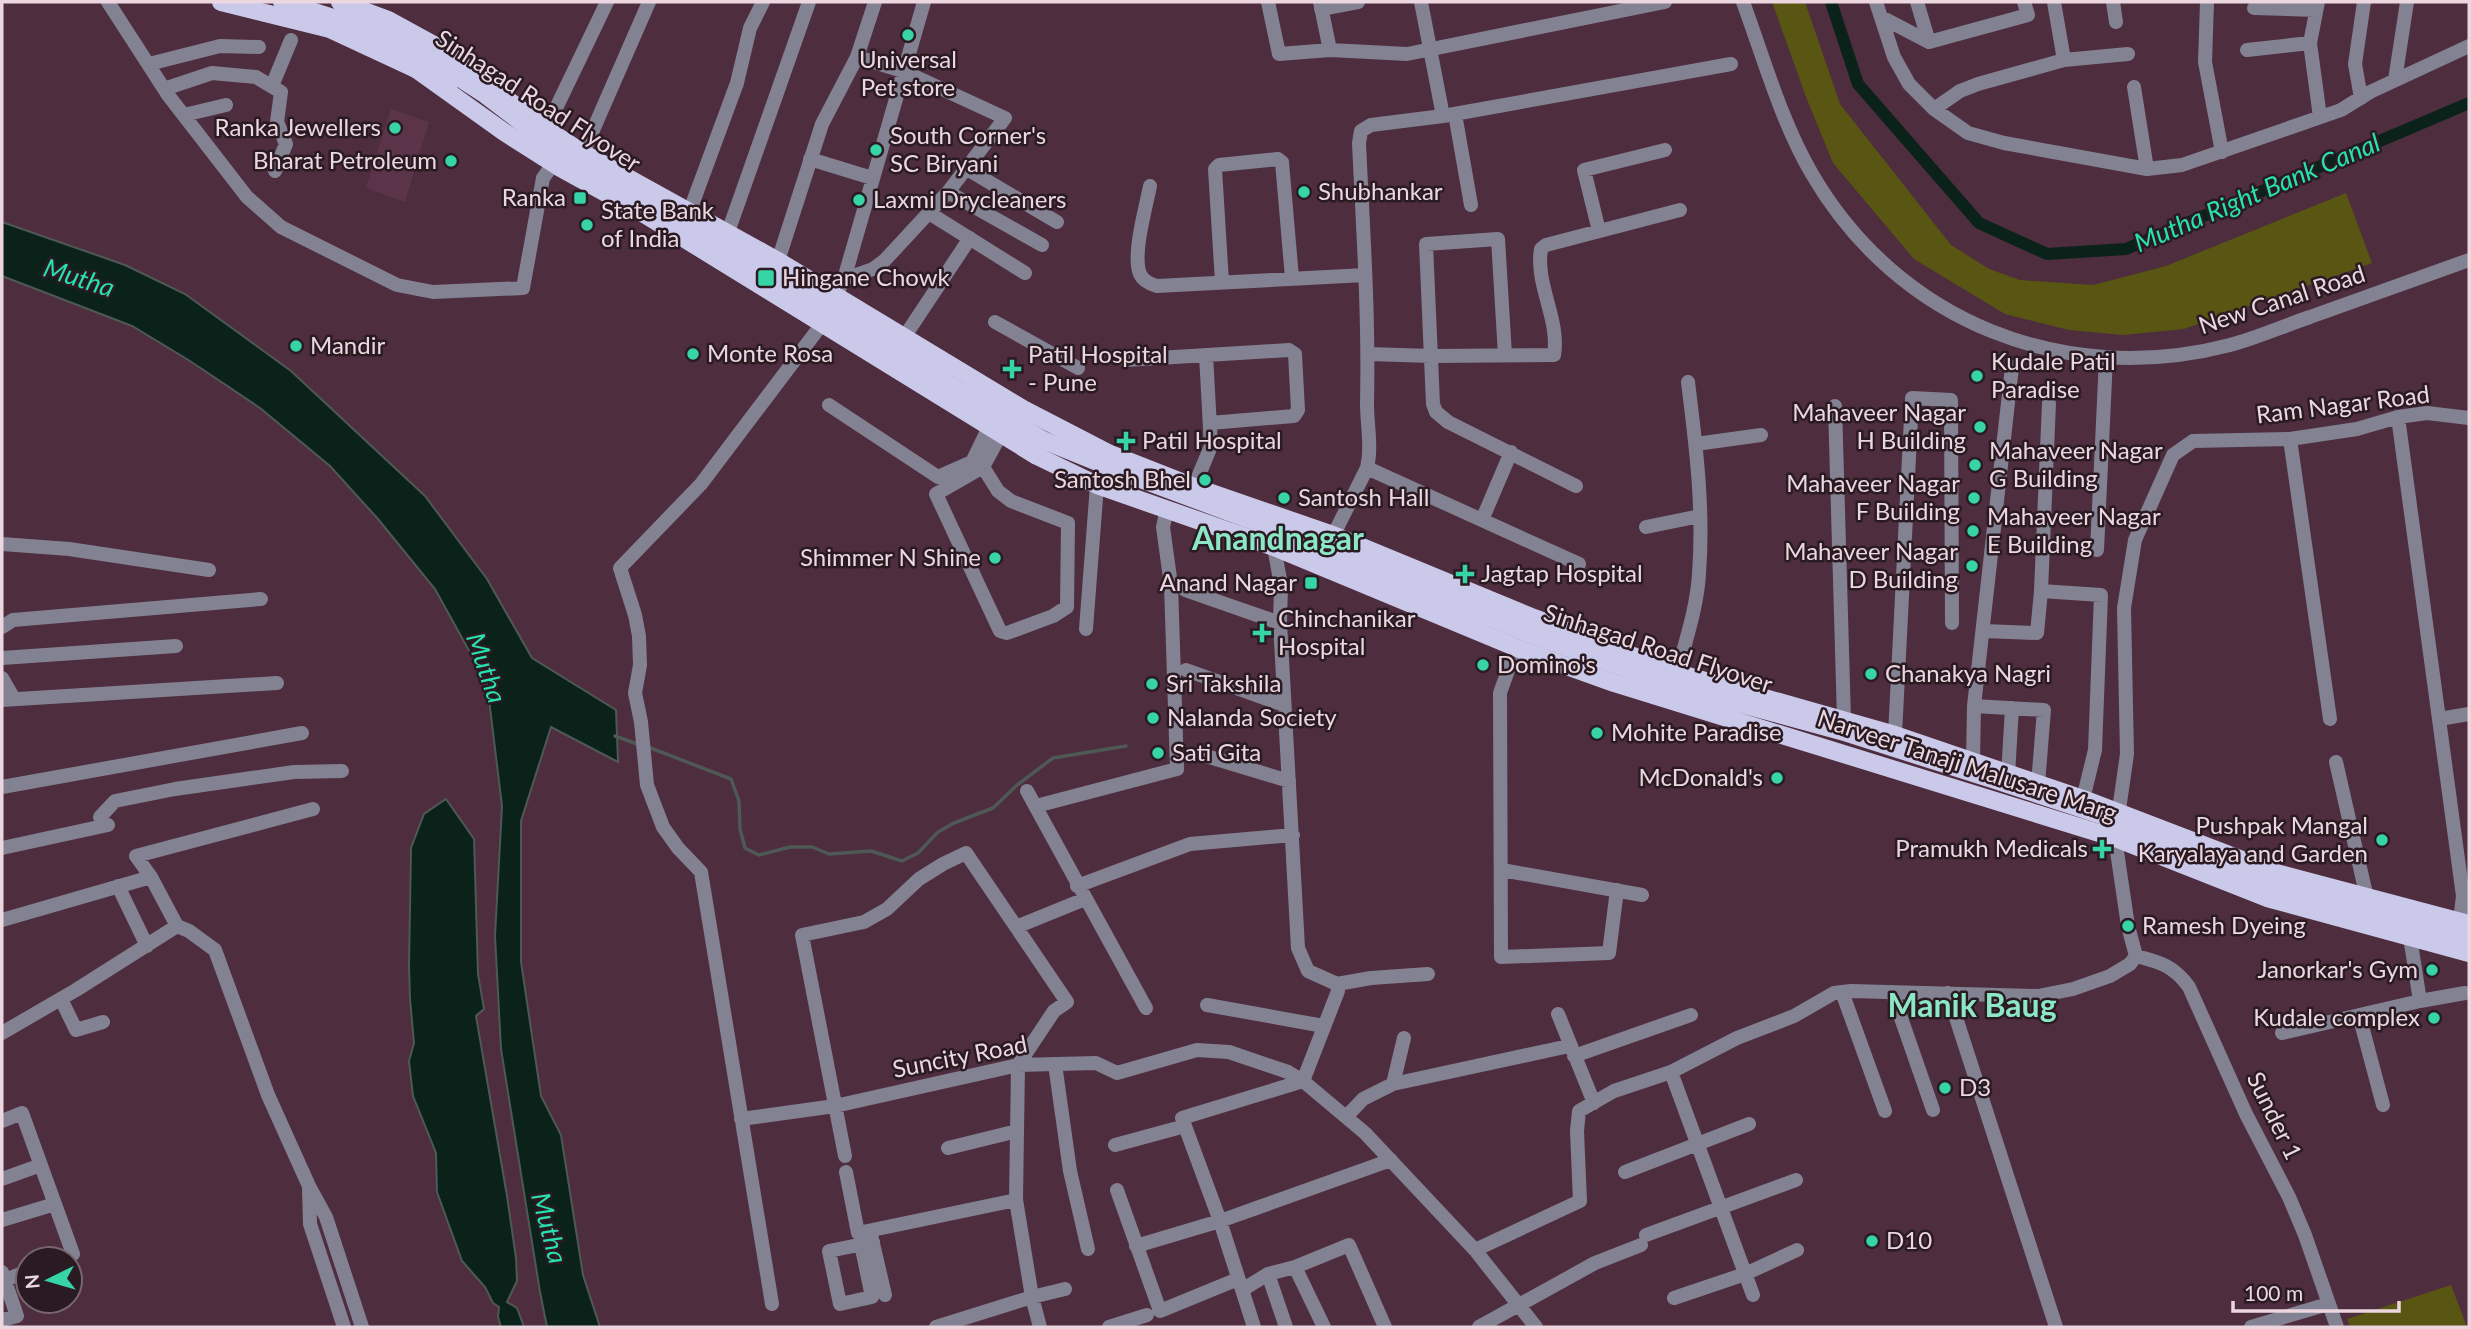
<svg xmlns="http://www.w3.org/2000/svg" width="2471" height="1329" viewBox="0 0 2471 1329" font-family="Lato,sans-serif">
	<rect width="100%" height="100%" fill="#4e2d3e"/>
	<!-- built -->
	<path fill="#5c3449" d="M391,109L429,122L405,202L366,188Z"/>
	<!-- green -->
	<path fill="#585612" d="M1772,2H1805L1840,104L1951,245L1989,269L2020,280L2093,285L2166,266L2346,193L2372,263L2184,329L2123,335L2069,330L2005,314L1914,259L1833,163L1806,97Z
		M2451,1285L2467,1327H2350L2347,1319Z"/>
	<!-- water -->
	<path fill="#0b221a" stroke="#4e5855" stroke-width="2" d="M2,222L125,265L185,294L291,371L425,496L487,579L532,658L616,710L618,762L551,727L521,821V962L541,1096L561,1135L583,1275L600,1327H547L540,1292L501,1049L495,936L502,806L487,683L435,589L378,519L330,466L260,408L190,361L132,326L2,276Z
		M446,799L474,839L478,974L484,1009L476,1016L507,1196L516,1258L517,1281L507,1302L517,1308L524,1327H501L498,1317L499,1307L493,1303L485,1287L462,1261L437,1192L436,1153L413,1096L409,1061L414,1043L410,999L409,966L411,848L424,814Z"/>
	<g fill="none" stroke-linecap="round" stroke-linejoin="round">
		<!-- stream -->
		<path stroke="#4e5855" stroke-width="3.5" d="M615,736L640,745
			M648,747L731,779L739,801L740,829L745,848L759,855L790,847H812L829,854L871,851L902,861L918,853L938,832L954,823L993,808L1017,785L1053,758L1126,746"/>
		<!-- canal -->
		<path stroke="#0b221a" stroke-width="12" d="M1831,2L1858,84L1979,223L2047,254L2126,249L2469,103"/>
		<!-- minor -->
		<path stroke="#838292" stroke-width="14" d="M108,2L168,95L247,197L281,227L397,285L433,292L523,288L543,178L554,163
			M1268,2L1279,54L1330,50
			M1320,2L1330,50L1407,54L1665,2
			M1421,2L1443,116
			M1743,2C1764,59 1781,121 1812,174C1898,322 2065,388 2230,345C2257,338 2283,326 2310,317C2363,298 2416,279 2469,260
			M1876,2L1894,57L1909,84L1934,109L1968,133L2004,143L2147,169L2182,165L2341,110L2370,92L2469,46
			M1917,2L1929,42
			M2113,2L2116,22
			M2207,2L2205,62L2222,152
			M2318,2L2310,43L2320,117
			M2254,8L2316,10
			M1321,9L1358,2
			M1881,17L1929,42L2028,15L2024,2
			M2247,50L2310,43
			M2064,60L2128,54
			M149,64L220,46L259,47
			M2395,80L2407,2
			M272,86L291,40
			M2134,87L2147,169
			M164,89L212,73L256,77L281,92L277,122L286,144L275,171
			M2361,98L2355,64L2364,2
			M1934,109L1960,91L1978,84L2064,60L2054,2
			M1455,114L1471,205
			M184,115L226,105
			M546,129L607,2
			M583,153L649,2
			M810,159L872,178
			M967,169L1057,222
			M1150,186C1146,207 1132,255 1140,274C1143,281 1150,284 1157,286L1365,275
			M948,192L1042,245
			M689,213L737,83L750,28L763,2
			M929,213L1025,273
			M1599,231L1584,170L1665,150
			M727,235L809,2
			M778,261L822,124L857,57
			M844,279L873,269L885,260L948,192L1005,118L903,71L857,57L875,2
			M1222,282L1215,169L1219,165L1278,159L1282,162L1292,278
			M995,322L1078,368
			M905,336L970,238
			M1368,354L1432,356L1554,355C1560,319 1535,285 1541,249L1546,245L1680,210
			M1505,355L1498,239L1426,244L1433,404L1436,412L1448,422L1576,486
			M1126,360L1289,350L1295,354L1298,410L1294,416L1210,423
			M2049,403L2041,591L2101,595L2095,750L2083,799
			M829,405L938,477L972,462L989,427
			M1835,406L1844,720
			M2398,417L2463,896L2460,921
			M2290,439L2330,719
			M1696,444L1761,435
			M983,467L998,491L1011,501L1068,523L1067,607L1053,616L1007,633L1000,631L936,494L983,467L1001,434
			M1367,468L1579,564
			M1194,487L1211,446L1206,355
			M1482,520L1511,452
			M1646,527L1700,516
			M1276,542L1274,547L1281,585L1280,623L1298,948L1308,971L1337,984L1338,991L1303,1081
			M2,544L69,549L209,570
			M1329,544L1367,468C1372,447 1367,425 1367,403C1369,316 1363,230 1359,143L1361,131L1371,125L1443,116L1731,64
			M2097,550L2106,358
			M1185,590L1280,623
			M2,627L13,620L261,599
			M1086,629L1097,485
			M1984,631L2037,633L2041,591
			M1516,648L1500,693L1501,957L1609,953L1617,890
			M2,658L176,646
			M1186,670L1284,705
			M1677,673C1686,640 1697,607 1699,574C1704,509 1696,446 1688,382
			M2,678L14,699
			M2,700L277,683
			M1974,706L2044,710L2038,784
			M2439,719L2469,714
			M1895,735L1912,398L1951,400L1952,623
			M1206,756L1289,781
			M1973,762L1974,706L2012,367
			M2336,762L2367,898
			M2008,775L2012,708
			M2,787L302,733
			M1027,791L1146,1008
			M1036,806L1177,769L1171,585L1163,527L1167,509
			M313,809L136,856L151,877L177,926L189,931L215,950L268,1095L309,1186L326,1217L362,1327
			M100,817L115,801L175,789L294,772L342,771
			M2,848L108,825
			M1502,870L1642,895
			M118,886L147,946
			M1077,886L1190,844L1293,835
			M2,920L151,877
			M1016,927L1085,899
			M2410,937L2420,1001
			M2136,956C2160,962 2174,966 2189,987L2246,1114L2289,1197L2305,1235L2337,1327
			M1337,984L1371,978L1428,974
			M1842,992L1885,1111
			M1892,992L1933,1110
			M1948,993L2056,1327
			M61,999L76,1030L103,1022
			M1207,1005L1324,1026
			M1558,1014L1594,1103
			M2359,1015L2383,1105
			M2,1033L76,990L177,926
			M2282,1033L2420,1001L2465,993
			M1574,1056L1691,1015
			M1055,1064L1070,1171L1088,1249
			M1018,1065L1016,1200L1032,1297L1040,1327
			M1671,1072L1753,1295
			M1393,1084L1404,1038
			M1346,1117L1363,1099L1393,1084L1569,1046
			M741,1119L835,1106L1018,1065L1096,1063L1117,1073L1197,1050L1229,1052L1288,1072L1303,1081L1365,1133L1475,1250L1536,1327
			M2,1121L22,1113L73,1254L60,1259
			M1115,1145L1185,1126
			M948,1148L1017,1131
			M845,1156L802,935L864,922L887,909L919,879L943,864L966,853L1067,1002L1054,1011L1018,1065
			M846,1172L858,1233L1016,1200
			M1625,1172L1749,1124
			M2,1179L41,1165
			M309,1188L310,1224L344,1327
			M1117,1190L1160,1311L1238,1279
			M2,1220L55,1204
			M871,1235L885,1295
			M1646,1235L1796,1180
			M861,1244L872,1297L840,1304L829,1251L873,1242
			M1136,1246L1220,1221L1391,1160
			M1475,1250L1580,1201L1577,1131L1579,1111L1614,1091L1671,1072L1737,1038L1794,1016L1834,993L1851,991L2038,996L2073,989L2110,976L2130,964L2136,956L2128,926L2115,838L2127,754L2124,608L2135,540L2173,455L2193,441L2290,439L2357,429L2398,417L2427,413L2469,418
			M1295,1267L1324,1327
			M2,1272L17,1316L2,1320
			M1268,1274L1295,1267L1349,1245L1385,1327
			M5,1280L28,1271
			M1242,1290L1268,1274L1286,1327
			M1674,1298L1745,1274L1797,1250
			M772,1304L701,872L678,848L663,827L647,785L641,722L635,693L640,665L639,636L635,615L620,568L701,484L822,324L844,279L924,2
			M936,1327L1032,1297L1065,1289
			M1109,1327L1147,1315
			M1254,1327L1220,1221L1182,1118L1303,1081
			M1479,1327L1595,1263L1641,1245
			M2251,1327L2328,1304"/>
		<!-- major -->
		<path stroke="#cbc9ea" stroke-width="18" d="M221,2L330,29L416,69L504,132L559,167L646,215L1037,456L1097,485L1274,547L1522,650L1614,683L2115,838L2267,898L2469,953
			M340,2L388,20L441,49L546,129L583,153L778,261L1023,409L1110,454L1194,487L1333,535L1534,618L1677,673L1895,735L2083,799L2276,873L2469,924"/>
		<!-- major-bridge -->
		<path stroke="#cbc9ea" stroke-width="18" d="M282,2L372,30L404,45L443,67L486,95L542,138L772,273L954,388L1043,440L1122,472L1272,528L1527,633L1675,686L1841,731L1995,780L2107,817L2276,885L2469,936
			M416,69L450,82"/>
	</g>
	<!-- markers -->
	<g fill="#36d4a7" stroke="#2a1b23" stroke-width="2.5">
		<circle cx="908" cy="35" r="7"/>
		<circle cx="395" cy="128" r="7"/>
		<circle cx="876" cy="150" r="7"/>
		<circle cx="451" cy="161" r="7"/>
		<circle cx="1304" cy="192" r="7"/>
		<rect x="573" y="191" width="14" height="14" rx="3.5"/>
		<circle cx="859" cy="200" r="7"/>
		<circle cx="587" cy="225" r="7"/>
		<rect x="757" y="269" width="18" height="18" rx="3.5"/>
		<circle cx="296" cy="346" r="7"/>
		<circle cx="693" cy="354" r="7"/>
		<path d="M1008.5 358.5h7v7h7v7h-7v7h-7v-7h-7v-7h7z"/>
		<circle cx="1977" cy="376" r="7"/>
		<circle cx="1980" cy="427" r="7"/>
		<path d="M1122.5 430.5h7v7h7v7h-7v7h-7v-7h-7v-7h7z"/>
		<circle cx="1975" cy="465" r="7"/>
		<circle cx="1205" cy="480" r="7"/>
		<circle cx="1284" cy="498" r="7"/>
		<circle cx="1974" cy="498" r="7"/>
		<circle cx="1973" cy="531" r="7"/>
		<circle cx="995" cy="558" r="7"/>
		<circle cx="1972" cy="566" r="7"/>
		<path d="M1461.5 563.5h7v7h7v7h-7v7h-7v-7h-7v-7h7z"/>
		<rect x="1304" y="576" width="14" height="14" rx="3.5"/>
		<path d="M1258.5 622.5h7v7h7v7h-7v7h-7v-7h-7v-7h7z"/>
		<circle cx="1483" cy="665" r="7"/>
		<circle cx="1871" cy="674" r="7"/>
		<circle cx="1152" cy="684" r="7"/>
		<circle cx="1153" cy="718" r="7"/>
		<circle cx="1597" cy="733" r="7"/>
		<circle cx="1158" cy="753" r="7"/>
		<circle cx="1777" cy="778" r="7"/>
		<circle cx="2382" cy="840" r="7"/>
		<path d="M2098.5 838.5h7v7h7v7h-7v7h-7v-7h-7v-7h7z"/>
		<circle cx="2128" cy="926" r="7"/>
		<circle cx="2432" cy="970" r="7"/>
		<circle cx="2434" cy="1018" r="7"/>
		<circle cx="1945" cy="1088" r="7"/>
		<circle cx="1872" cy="1241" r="7"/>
	</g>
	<g text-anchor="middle" stroke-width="5" stroke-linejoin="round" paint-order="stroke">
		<!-- poi labels -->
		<g font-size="24" fill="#ecd7e0" stroke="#2a1b23" text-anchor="start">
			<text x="908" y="68" text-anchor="middle">Universal<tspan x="908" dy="28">Pet store</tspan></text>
			<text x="381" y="136" text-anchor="end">Ranka Jewellers</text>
			<text x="890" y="144">South Corner's<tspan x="890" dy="28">SC Biryani</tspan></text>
			<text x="437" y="169" text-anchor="end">Bharat Petroleum</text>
			<text x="1318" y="200">Shubhankar</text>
			<text x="566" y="206" text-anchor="end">Ranka</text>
			<text x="873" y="208">Laxmi Drycleaners</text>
			<text x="601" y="219">State Bank<tspan x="601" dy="28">of India</tspan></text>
			<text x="782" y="286">Hingane Chowk</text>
			<text x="310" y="354">Mandir</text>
			<text x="707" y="362">Monte Rosa</text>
			<text x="1028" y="363">Patil Hospital<tspan x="1028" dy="28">- Pune</tspan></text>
			<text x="1991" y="370">Kudale Patil<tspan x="1991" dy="28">Paradise</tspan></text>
			<text x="1966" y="421" text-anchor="end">Mahaveer Nagar<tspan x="1966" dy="28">H Building</tspan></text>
			<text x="1142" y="449">Patil Hospital</text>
			<text x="1989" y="459">Mahaveer Nagar<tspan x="1989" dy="28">G Building</tspan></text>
			<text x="1191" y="488" text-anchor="end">Santosh Bhel</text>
			<text x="1960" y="492" text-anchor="end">Mahaveer Nagar<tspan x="1960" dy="28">F Building</tspan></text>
			<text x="1298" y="506">Santosh Hall</text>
			<text x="1987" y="525">Mahaveer Nagar<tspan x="1987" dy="28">E Building</tspan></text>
			<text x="1958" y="560" text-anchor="end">Mahaveer Nagar<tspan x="1958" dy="28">D Building</tspan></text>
			<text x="981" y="566" text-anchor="end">Shimmer N Shine</text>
			<text x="1481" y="582">Jagtap Hospital</text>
			<text x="1297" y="591" text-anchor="end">Anand Nagar</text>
			<text x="1278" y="627">Chinchanikar<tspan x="1278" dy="28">Hospital</tspan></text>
			<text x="1497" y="673">Domino's</text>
			<text x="1885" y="682">Chanakya Nagri</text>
			<text x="1166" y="692">Sri Takshila</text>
			<text x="1167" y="726">Nalanda Society</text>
			<text x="1611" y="741">Mohite Paradise</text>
			<text x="1172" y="761">Sati Gita</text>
			<text x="1763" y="786" text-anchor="end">McDonald's</text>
			<text x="2368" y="834" text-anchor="end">Pushpak Mangal<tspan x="2368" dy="28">Karyalaya and Garden</tspan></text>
			<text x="2088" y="857" text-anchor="end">Pramukh Medicals</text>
			<text x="2142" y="934">Ramesh Dyeing</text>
			<text x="2418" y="978" text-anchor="end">Janorkar's Gym</text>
			<text x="2420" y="1026" text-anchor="end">Kudale complex</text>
			<text x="1959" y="1096">D3</text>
			<text x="1886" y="1249">D10</text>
		</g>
		<!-- street labels -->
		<g font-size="24" fill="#ecd7e0" stroke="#2a1b23">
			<text transform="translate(538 101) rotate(33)" y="8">Sinhagad Road Flyover</text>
			<text transform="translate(2282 300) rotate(-18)" y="8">New Canal Road</text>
			<text transform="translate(2343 405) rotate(-7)" y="8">Ram Nagar Road</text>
			<text transform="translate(1658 649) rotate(18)" y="8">Sinhagad Road Flyover</text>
			<text transform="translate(1967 766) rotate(18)" y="8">Narveer Tanaji Malusare Marg</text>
			<text transform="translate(960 1057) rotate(-11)" y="8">Suncity Road</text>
			<text transform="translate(2274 1116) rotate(64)" y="8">Sunder 1</text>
		</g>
		<!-- water labels -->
		<g font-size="26" font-style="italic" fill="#27e1af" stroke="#2a1b23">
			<text transform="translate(2257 193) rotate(-23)" y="9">Mutha Right Bank Canal</text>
			<text transform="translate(79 278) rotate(18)" y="9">Mutha</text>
			<text transform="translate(486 668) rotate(71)" y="9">Mutha</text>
			<text transform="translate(549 1228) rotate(75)" y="9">Mutha</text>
		</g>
		<!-- district labels -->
		<g font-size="32" font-weight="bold" fill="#8ce7c6" stroke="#2a1b23">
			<text x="1278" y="550">Anandnagar</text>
			<text x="1972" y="1017">Manik Baug</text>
		</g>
	</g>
	<!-- border -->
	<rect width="2471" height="1329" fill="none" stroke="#ecd7e0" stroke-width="7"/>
	<!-- north arrow -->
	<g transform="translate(49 1280) rotate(265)"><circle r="33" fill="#2a1b23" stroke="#78666f" stroke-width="2"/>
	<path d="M0-5L12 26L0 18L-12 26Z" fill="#36d4a7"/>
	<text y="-10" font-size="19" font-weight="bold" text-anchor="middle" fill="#ecd7e0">N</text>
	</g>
	<!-- scale -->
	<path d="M2233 1301v10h166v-10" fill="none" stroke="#ecd7e0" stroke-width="3.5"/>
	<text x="2244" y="1301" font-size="21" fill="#ecd7e0" stroke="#2a1b23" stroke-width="5" paint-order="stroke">100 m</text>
</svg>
